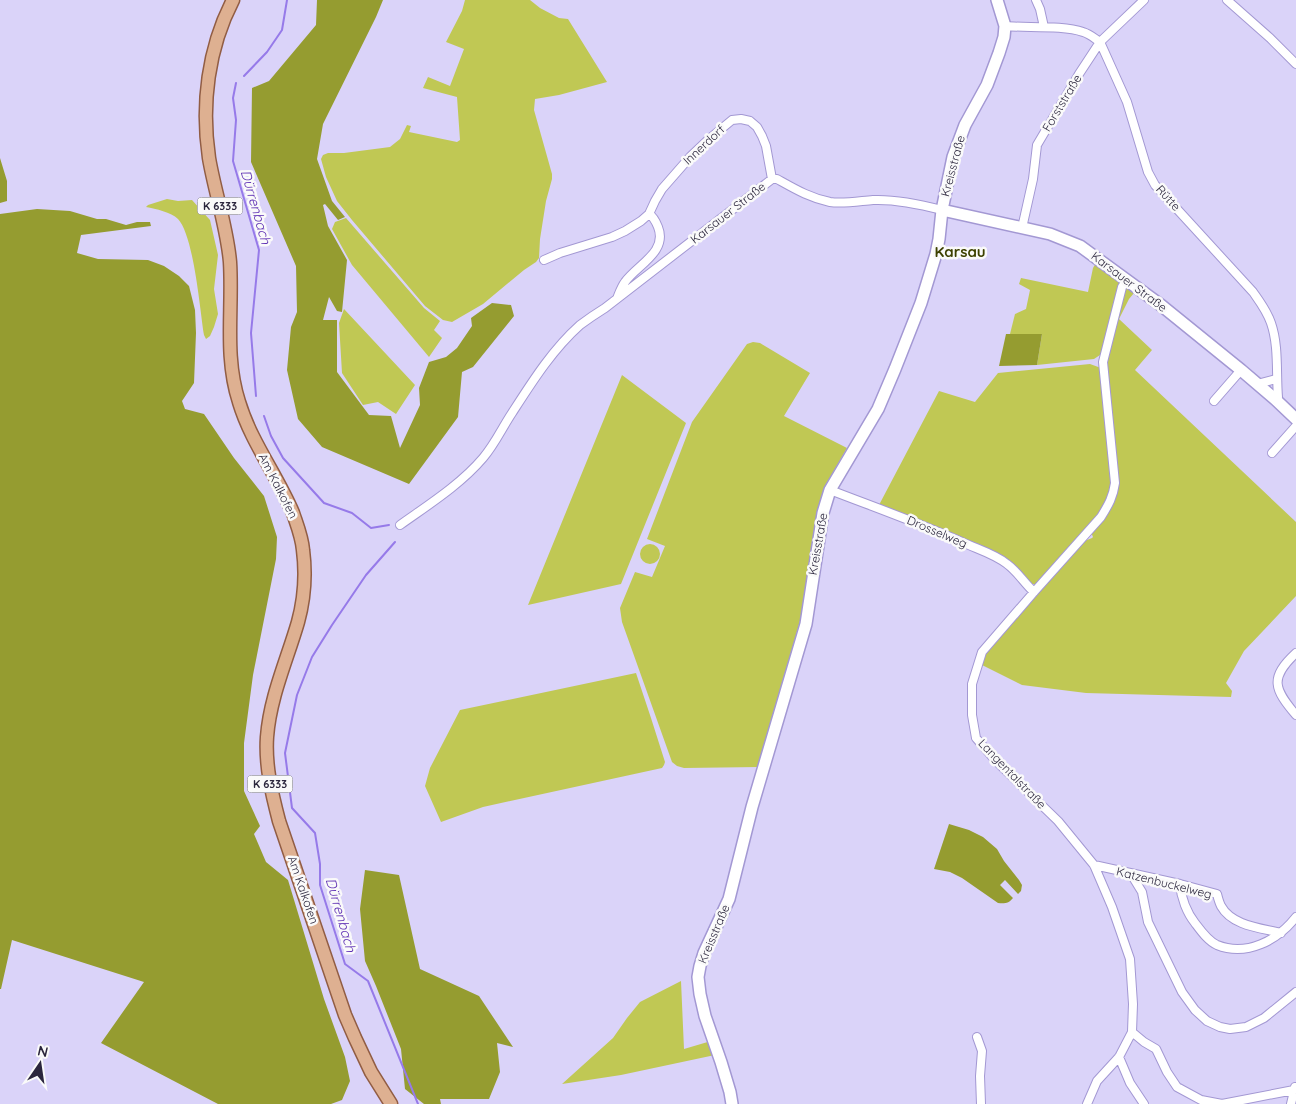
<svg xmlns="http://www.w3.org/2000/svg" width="1296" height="1104" viewBox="0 0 1296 1104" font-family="Quicksand,sans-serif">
	<rect width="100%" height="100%" fill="#dad3f9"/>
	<!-- green -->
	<path fill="#c0c854" d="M465,0H530L540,8L559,18L568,19L607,82L559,95L535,99L534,110L552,174V179L546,201L540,239L539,258L536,262L524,270L483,304L452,322L443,320L425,306L352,220L337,201L326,177L321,159L323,155L328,153H344L390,147L400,139L407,125L411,126L409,132L457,142L460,140L457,97L423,88L428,77L450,86L464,49L446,42L462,11Z
		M167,199L178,201L192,200L210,220L218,255L214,289L218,314L214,327L210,336L206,339L204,335C200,311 194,236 178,219C171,212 156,209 146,207L148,205Z
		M346,218L424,308L440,321L434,330L442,338L429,357L352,265L332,229L335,222Z
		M1096,263L1119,282L1120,286L1104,351L1100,355L1094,359L1037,365L1042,334H1010L1015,314L1026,309L1030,290L1019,284L1021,278L1088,292L1093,268Z
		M1127,288L1134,293L1129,299L1119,319L1152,350L1135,370L1296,522V596L1244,651L1226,683L1232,691L1231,697L1086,693L1022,685L980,664L986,652L1082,542L1092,538L1093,537L1091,532L1113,500L1106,367L1107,352L1124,289Z
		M344,309L415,385L396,414L378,402L363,405L342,373L339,323Z
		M753,342L760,343L810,373L784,416L847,448L827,483L820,509L809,563L803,610L759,767L684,768L677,766L672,762L622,622L620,608L635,572L652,577L665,546L647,539L692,422L747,344Z
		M1090,364L1101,368L1112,487L1103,510L1040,582L1035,584H1029L1007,560L977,544L879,505L939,391L975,402L998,373Z
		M622,375L686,423L621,584L528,605Z
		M640 554a10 10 0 1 1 20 0a10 10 0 1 1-20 0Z
		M636,673L651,718L665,762L664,765L662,768L483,807L441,822L425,786L430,768L460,710Z
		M681,981L684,1049L711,1041L715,1055L621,1075L562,1084L613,1038L627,1018L640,1002Z"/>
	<!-- forest -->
	<path fill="#959c30" d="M317,0H383L376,17L323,124L317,159L332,201L345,217L338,220L325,204L323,205L328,226L347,260L342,312L337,311L329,297L323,320H337V372L369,415L391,416L400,448L420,405L419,388L429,362L446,357L457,348L472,326L471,318L492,303L511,305L514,316L473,367L462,372L458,417L409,484L322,447L298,419L287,370L291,327L297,312L296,266L251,162L252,88L269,81L316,25Z
		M0,158L7,181V201L0,203Z
		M37,209L70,211L97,219H106L126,225L137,222H150L151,226L81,235L77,253L98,259L148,260L164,266L179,276L189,286L195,310L196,333L194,383L182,401L185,409L204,414L234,458L264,496L277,537L276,559L253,675L244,743V791L260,826L254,834L266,862L288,880L324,999L345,1057L350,1081L342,1100L331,1104H218L101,1043L144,982L12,940L1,989H0V214Z
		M1006,334H1042L1037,365L999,366Z
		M949,824L969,830L983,837L997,849L1004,861L1019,880L1022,885L1021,891L1018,894L1005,880L1000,885L1013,898C1009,903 1005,904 998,903L962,878L950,872L934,869Z
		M365,870L399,875L420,969L479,996L513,1047L497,1043L500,1072L489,1099H440L441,1104H424L405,1089L401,1049L376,986L365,961L360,909Z"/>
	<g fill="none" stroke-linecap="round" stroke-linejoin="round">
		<!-- stream -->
		<path stroke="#967ae9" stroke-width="2" d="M244,76L267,52L282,30L287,0
			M236,83L233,98L236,120L233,161L259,250L251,333L256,396
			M264,416L271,436L283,458L324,503L352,513L371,528L389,525
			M395,542L366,575L332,625L312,657L297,695L285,753L292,808L315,833L320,864V885L345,964L368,981L418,1104"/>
		<defs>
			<path id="street" d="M1036,0L1040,9L1044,27
				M1227,0L1270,38L1296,64
				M1005,26C1027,28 1063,25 1083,32C1090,34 1094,38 1100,42L1127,102L1148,172L1155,185L1253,292C1260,302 1267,311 1271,323C1279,346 1276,373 1278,397L1276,400
				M1022,228L1033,179L1037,145L1079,74L1100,42L1144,0
				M544,260L560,253L612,237L625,231L641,221L649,214L655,201L662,189L690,157L709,139L732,120L741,119L750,121L757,127L762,136L766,146L772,179
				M618,296C620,291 622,286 625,282C637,265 668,252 658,227C656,222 654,217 649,214
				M1257,384L1276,379
				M1214,401L1241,370
				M1272,453L1296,426
				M830,490C874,507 919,523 962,542C977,549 995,554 1007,564C1018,572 1024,583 1034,592
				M400,525C428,505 460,485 483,458C495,444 502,428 512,413C532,382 552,350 580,325C588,319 597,313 605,308L772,179H777C795,189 810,198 830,202C843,204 860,201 873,200C896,199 919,204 942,210
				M1296,653C1269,678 1274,689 1296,715
				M1094,865L1180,884L1217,894C1218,898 1219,902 1221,906C1232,926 1261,928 1281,933
				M1131,874L1142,892L1148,922L1182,992L1195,1010L1207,1021L1220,1027L1230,1029L1246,1027L1264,1018L1296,992
				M1180,884C1181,898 1187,913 1195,923C1201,931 1208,941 1217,945C1247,957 1278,940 1296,917
				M1132,1032L1144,1042L1156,1049L1167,1072L1177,1087L1201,1100L1222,1104L1294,1090
				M977,1037L982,1051L980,1076L981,1104
				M1119,1057L1130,1083L1144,1104
				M1087,1104L1097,1081L1119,1057L1132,1032L1133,1004L1130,959L1112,907L1094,865L1058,821L996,761L976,738L972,715V684L982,652L1034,592L1101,517C1109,504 1113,497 1115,483L1103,362L1122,287L1126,281
				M1291,1104L1295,1087"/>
			<path id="secondary" d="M942,210L1050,234L1080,246L1162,306L1241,370L1276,400L1296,419
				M732,1104L730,1092L721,1062L705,1016L700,994L698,977L700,966L704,953L729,899L752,807L806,624L823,513L830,490L878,409L895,369L921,303L936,254L939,239L942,210L953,157L965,125L987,85L999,53L1004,37L1005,26L997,0"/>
			<path id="primary" d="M233,0C208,48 201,105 209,158C215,193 227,227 230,262C233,310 224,356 239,402C251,442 277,475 293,513C297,525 302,537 303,550C306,573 304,600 298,622C287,660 270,697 267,737C265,766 272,794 279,821L345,1015L355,1038L371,1072L391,1104"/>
		</defs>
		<!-- street casing -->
		<use href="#street" stroke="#a398d3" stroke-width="10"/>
		<!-- secondary casing -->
		<use href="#secondary" stroke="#a398d3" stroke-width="14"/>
		<!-- primary casing -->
		<use href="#primary" stroke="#915d44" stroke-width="15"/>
		<!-- street -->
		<use href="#street" stroke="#fff" stroke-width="8"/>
		<!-- secondary -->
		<use href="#secondary" stroke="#fff" stroke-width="11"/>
		<!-- primary -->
		<use href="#primary" stroke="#deb091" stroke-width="12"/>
	</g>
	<g text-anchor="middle" stroke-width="5" stroke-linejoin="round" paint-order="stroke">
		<!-- shield labels -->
		<g fill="#fafafa" stroke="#696676" stroke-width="1">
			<rect x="197.5" y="197.5" width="45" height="17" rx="4"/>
			<rect x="247.5" y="775.5" width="45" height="17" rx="4"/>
		</g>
		<g font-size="11" font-weight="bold" fill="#2b263d">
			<text x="220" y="210">K 6333</text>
			<text x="270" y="788">K 6333</text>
		</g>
		<!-- street labels -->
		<g font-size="12" fill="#2b263d" stroke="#fafafa">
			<text transform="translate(1062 103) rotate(-59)" y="4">Forststraße</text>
			<text transform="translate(704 145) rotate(-43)" y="4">Innerdorf</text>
			<text transform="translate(953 166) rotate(-75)" y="4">Kreisstraße</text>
			<text transform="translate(1168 198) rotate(48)" y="4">Rütte</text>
			<text transform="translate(728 213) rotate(-38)" y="4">Karsauer Straße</text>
			<text transform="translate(1129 282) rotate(37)" y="4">Karsauer Straße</text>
			<text transform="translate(278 486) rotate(63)" y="4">Am Kalkofen</text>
			<text transform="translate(937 532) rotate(23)" y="4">Drosselweg</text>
			<text transform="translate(818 544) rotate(-80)" y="4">Kreisstraße</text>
			<text transform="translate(1012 774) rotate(46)" y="4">Langentalstraße</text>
			<text transform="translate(1164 883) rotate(14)" y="4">Katzenbuckelweg</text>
			<text transform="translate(303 890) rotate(71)" y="4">Am Kalkofen</text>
			<text transform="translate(714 934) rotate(-67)" y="4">Kreisstraße</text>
		</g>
		<!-- water labels -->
		<g font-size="14" font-style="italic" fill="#6032b4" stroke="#fafafa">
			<text transform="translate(256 207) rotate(74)" y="5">Dürrenbach</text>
			<text transform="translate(341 915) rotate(74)" y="5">Dürrenbach</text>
		</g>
		<!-- quarter labels -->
		<g font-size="15" font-weight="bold" fill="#3d4100" stroke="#fafafa">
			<text x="960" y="257">Karsau</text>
		</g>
	</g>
	<!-- north arrow -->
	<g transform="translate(40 1064) rotate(13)" stroke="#fafafa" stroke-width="4" paint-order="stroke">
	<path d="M0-4L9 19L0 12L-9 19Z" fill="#2b263d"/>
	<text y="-8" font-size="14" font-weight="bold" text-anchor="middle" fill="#2b263d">N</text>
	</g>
</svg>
